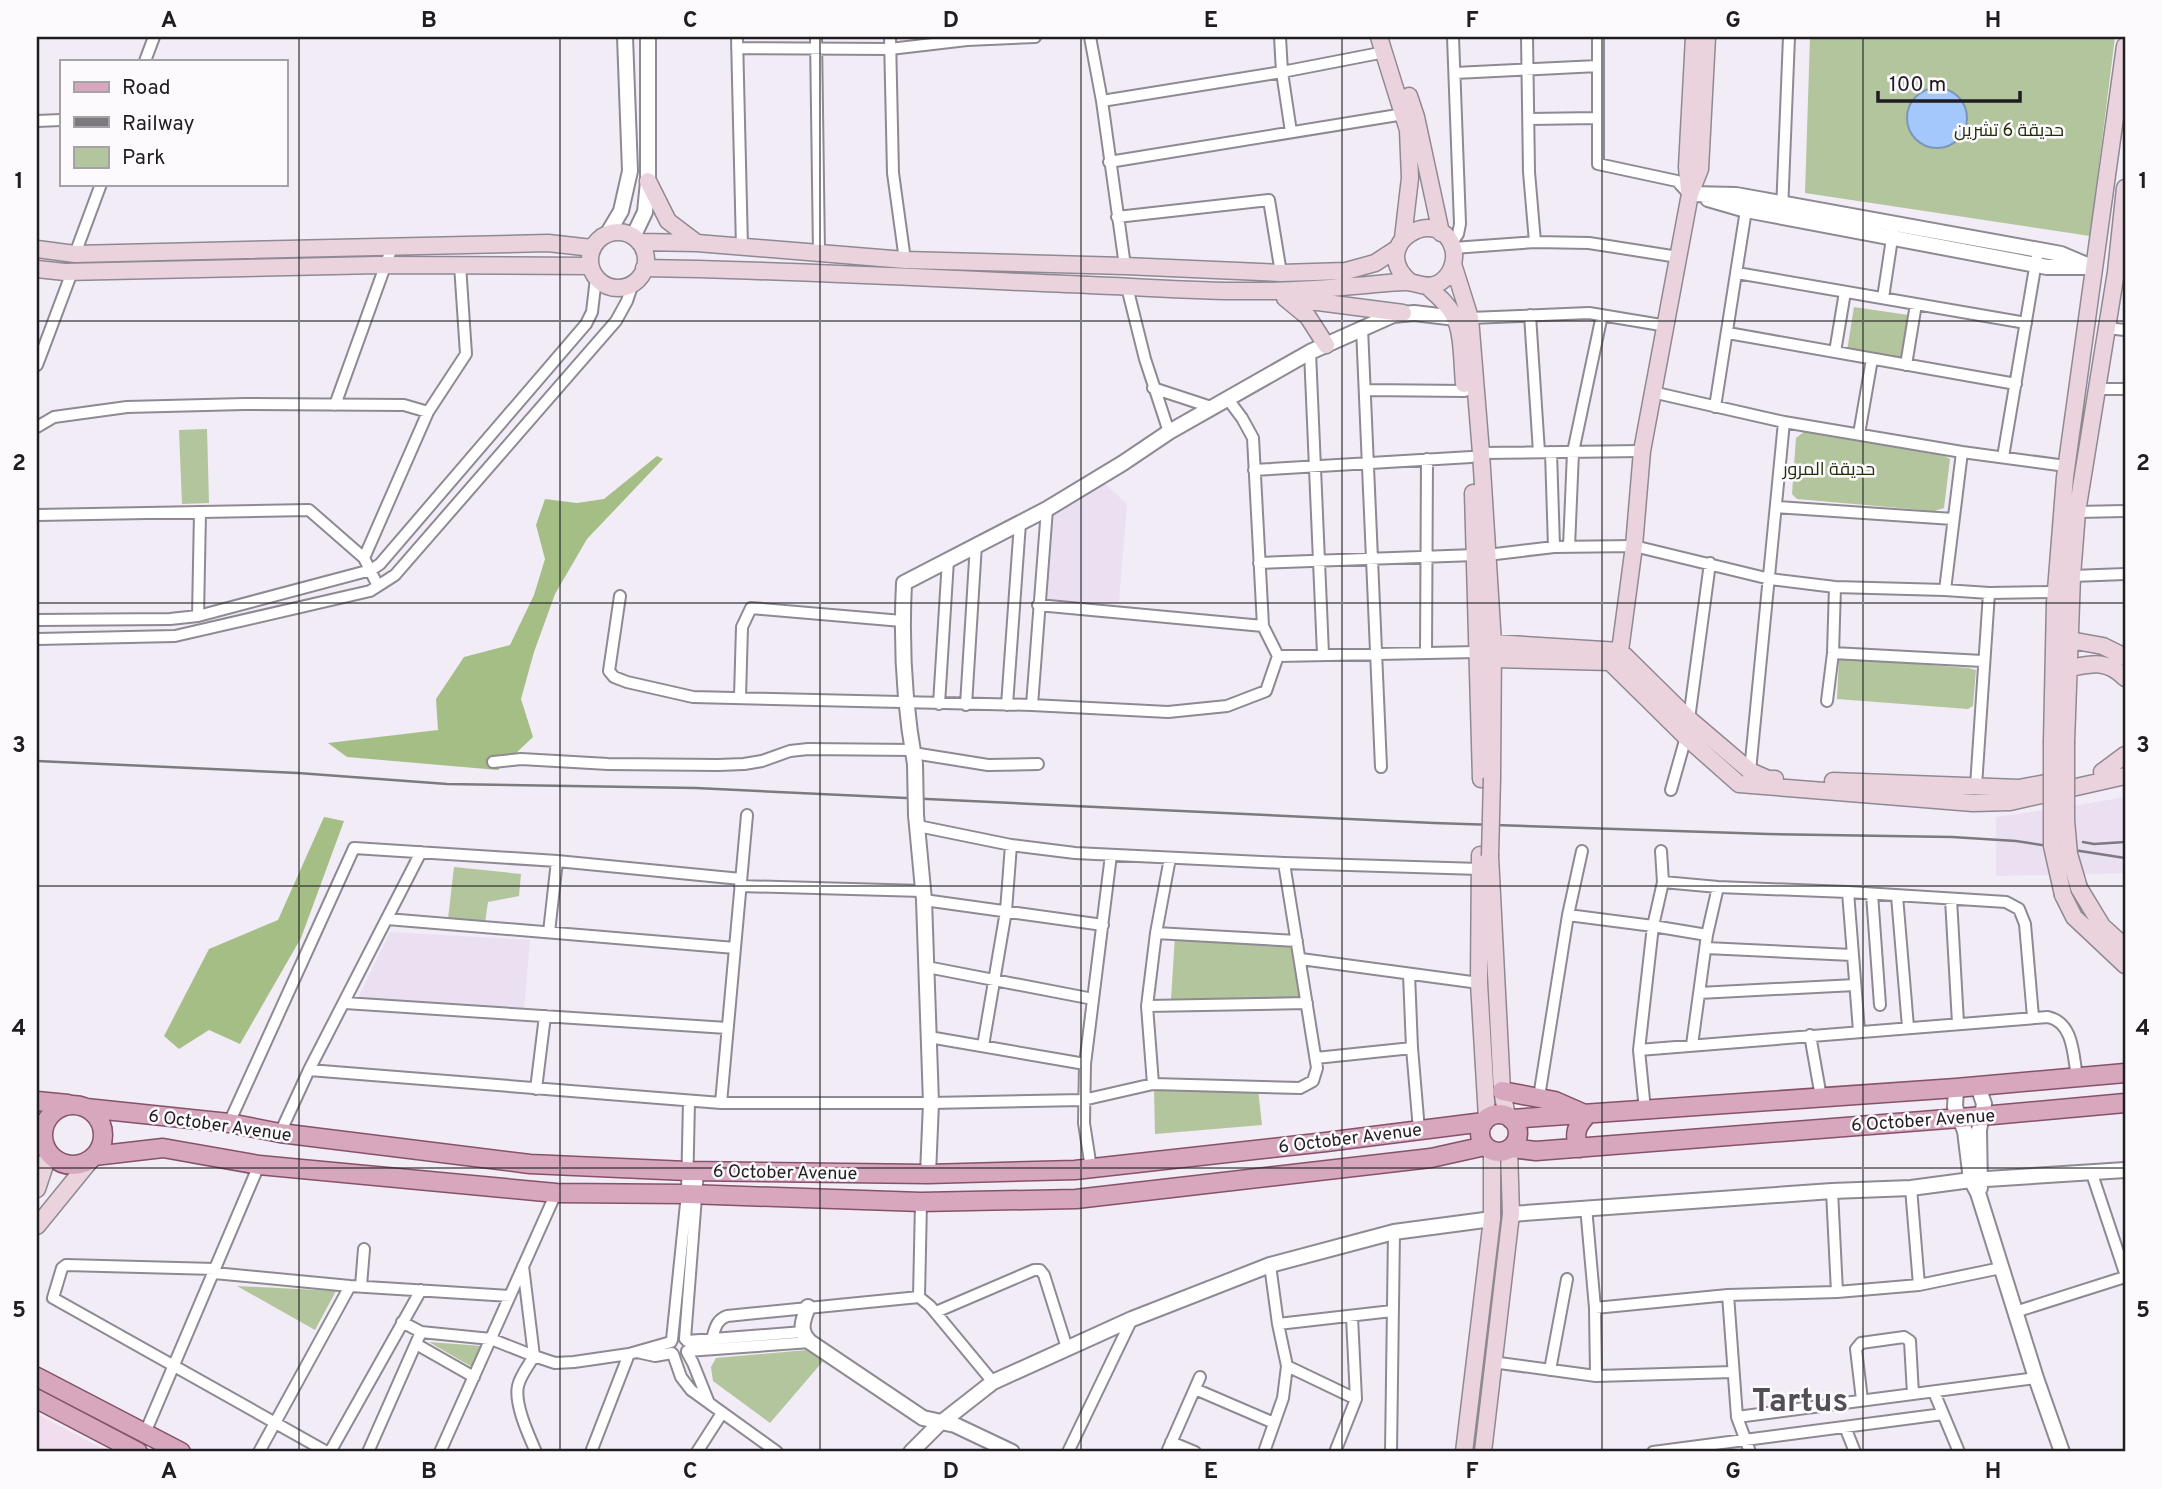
<svg xmlns="http://www.w3.org/2000/svg" width="2162" height="1489" viewBox="0 0 2162 1489" font-family="Overpass,Cairo,sans-serif">
	<rect width="100%" height="100%" fill="#f1ecf6"/>
	<!-- built -->
	<path fill="#eae0f1" d="M1104,483L1127,504L1119,602L1047,603L1051,515Z
		M2125,797V873L1996,876V817L2086,804Z
		M390,932L530,940L524,1009L358,998Z"/>
	<!-- industrial -->
	<path fill="#f1dded" d="M37,1414L109,1452H37Z"/>
	<!-- green -->
	<path fill="#b2c59c" d="M1810,37H2115L2090,236L1805,193Z
		M1854,307L1908,315L1901,360L1847,351Z
		M207,429L209,503L182,504L179,430Z
		M1805,431L1944,456L1950,459L1944,508L1934,511L1797,499L1792,494L1796,438Z
		M1839,658L1969,668L1976,670L1973,706L1968,709L1837,699Z
		M454,867L521,874L519,896L488,902L485,923L448,919Z
		M1175,936L1294,943L1301,997L1171,999Z
		M1258,1089L1262,1125L1155,1134L1154,1090Z
		M237,1286L336,1291L315,1330Z
		M429,1342L482,1346L472,1367Z
		M807,1350L824,1360L770,1423L713,1381L711,1367L716,1358Z"/>
	<!-- forest -->
	<path fill="#a5be86" d="M657,456L663,459L587,539L555,594L534,652L521,699L533,737L498,770L347,757L328,743L438,730L436,699L464,657L510,645L534,595L545,559L536,525L545,499L577,503L604,499Z
		M324,817L344,821L301,938L240,1044L209,1030L179,1049L164,1036L209,949L278,920Z"/>
	<!-- water -->
	<path fill="#a4c8fb" stroke="#7c95ba" stroke-width="2" d="M1907 118a30 30 0 1 1 60 0a30 30 0 1 1-60 0Z"/>
	<g fill="none" stroke-linecap="round" stroke-linejoin="round">
		<defs>
			<path id="minor" d="M737,37L742,248
				M816,37L819,254
				M890,37L893,173L905,260
				M1090,37L1102,101L1125,266
				M1280,37L1282,72L1291,132
				M1527,37L1529,172L1535,242
				M1598,37V164L1677,181L1688,193
				M737,48L890,49L967,40L1035,37
				M145,61L154,37
				M1455,73L1598,66
				M1102,101L1282,72L1385,52
				M1529,119L1598,118
				M37,121L61,120
				M1109,162L1404,114
				M1782,211L1789,37
				M1117,217L1269,200L1281,273
				M1451,244L1458,234L1460,224L1453,37
				M1453,248L1535,242L1589,243L1678,257
				M75,254L101,184
				M1737,273L2026,323
				M1127,287L1145,359L1169,432
				M1883,298L1893,232
				M1530,315L1539,452
				M1470,318L1589,313L1667,326
				M1362,328L1381,767
				M2106,328L2125,330
				M1728,333L2016,384
				M37,352H42L72,272
				M1310,352L1323,654
				M1835,352L1845,292
				M37,365L42,352
				M1906,365L1916,304
				M1153,388L1211,407
				M2096,389H2125
				M1365,390L1465,391
				M1652,392L1784,422L1962,452L2066,466
				M335,405L392,247
				M1715,407L1746,210
				M428,412L466,354L460,265
				M37,427L54,417L127,407L244,404L404,405L428,412L364,558L378,586
				M1859,434L1872,359
				M1551,452L1554,547
				M1481,453L1642,451
				M2003,457L2038,250
				M1254,470L1471,457
				M1776,507L1953,519
				M2077,512L2125,511
				M37,515L309,510L364,558
				M1569,547L1573,452L1602,315
				M1487,555L1554,547L1634,546L1770,579L1835,587L1945,590L1989,593L2056,592
				M1259,563L1475,555
				M2072,576L2125,574
				M1945,590L1962,452
				M620,596L609,671L614,677L627,682L693,697L1032,705L1168,712L1227,706L1266,691L1278,656L1263,626L1253,438L1242,418L1227,398
				M1038,605L1263,626
				M198,616L200,512
				M37,620L170,619L198,616L371,570L380,564L586,324L592,312L596,278
				M37,639L175,636L370,591L395,575L616,321L627,301L633,283
				M1426,653L1427,459
				M1833,653L1983,661
				M1278,656L1477,652
				M740,697L742,627L751,608L902,621
				M1827,701L1833,653L1835,587
				M939,704L948,560
				M966,705L976,544
				M1007,705L1020,523
				M1032,705L1047,509
				M1689,719L1710,563
				M913,753L988,765L1038,764
				M493,762L521,759L608,764L718,765L744,764L762,761L790,751L808,749L912,750
				M1750,771L1784,422
				M1976,786L1989,593
				M1671,790L1686,737
				M918,826L1011,845L1075,853L1284,863L1480,869
				M1663,882L1718,887L1848,892L2006,902L2019,909L2025,924L2033,1017
				M740,886L923,891
				M1848,892L1859,1031
				M1872,894L1880,1005
				M1897,896L1908,1027
				M1951,899L1958,1023
				M924,900L1103,925
				M1568,915L1653,926L1707,935
				M387,919L735,948
				M549,932L557,861
				M1156,933L1297,941
				M1706,948L1852,955
				M1301,959L1479,983
				M927,967L1093,999
				M1409,974L1412,1048L1419,1130
				M1699,993L1855,985
				M345,1003L727,1028
				M1147,1006L1307,1003
				M1810,1035L1821,1097
				M929,1037L1085,1064
				M1692,1045L1707,935L1718,887
				M983,1046L1006,911L1011,845
				M1639,1050L2048,1017C2074,1023 2073,1055 2077,1077
				M1316,1058L1412,1048
				M309,1070L721,1103H931L1083,1100L1153,1084L1300,1088L1313,1081L1317,1068L1284,863
				M1153,1084L1147,1006L1156,933L1170,858
				M536,1089L545,1016
				M1539,1097L1568,915L1582,851
				M721,1103L747,815
				M1645,1110L1639,1050L1653,926L1663,882L1661,851
				M229,1123L354,848L557,861L741,879
				M280,1133L309,1070L421,852
				M1091,1168L1084,1123L1085,1064L1111,855
				M2091,1171L2125,1273
				M1911,1188L1919,1285
				M1832,1191L1837,1292
				M1586,1207L1595,1308L1596,1376
				M523,1266L534,1356L555,1363L574,1362L629,1354L671,1342
				M215,1269L66,1265L62,1268L53,1298L327,1452
				M214,1273L350,1286L510,1296
				M361,1286L364,1249
				M1728,1295L1737,1417L1750,1452
				M919,1297L921,1202
				M1595,1308L1728,1295L1837,1292L1919,1285L2001,1268
				M936,1312L1034,1270H1040L1044,1275L1067,1348
				M2015,1312L2125,1277
				M402,1322L421,1332L491,1339L534,1356C529,1365 520,1376 518,1386C514,1404 529,1436 536,1452
				M1278,1324L1392,1311
				M685,1339L698,1171
				M712,1339C715,1329 716,1320 727,1316L919,1297L930,1306L993,1382
				M672,1340L687,1194L689,1101
				M687,1341L803,1332
				M416,1344L474,1377
				M687,1351L810,1342
				M637,1352L655,1356L672,1353
				M687,1352L693,1363L709,1403
				M673,1354L681,1377L691,1390L777,1452
				M1492,1362L1596,1376L1733,1372
				M1287,1366L1356,1399
				M1550,1370L1567,1279
				M1195,1389L1274,1423
				M1934,1392L1959,1452
				M1862,1400L1856,1349L1861,1343L1904,1337L1910,1341L1913,1394
				M1737,1417L2036,1378
				M1845,1427L1855,1452
				M145,1433L259,1165
				M1171,1442L1195,1452
				M259,1452L350,1286
				M330,1452L421,1290
				M368,1452L421,1332
				M440,1452L556,1193
				M591,1452L629,1354
				M697,1452L722,1413
				M1068,1452L1132,1319
				M1167,1452L1200,1377
				M1264,1452L1283,1398L1287,1366L1278,1324L1270,1265
				M1335,1452L1356,1399L1352,1317
				M1391,1452L1394,1232
				M1653,1452L1943,1414"/>
			<path id="tertiary" d="M1690,194L1736,195L2061,254L2094,268
				M1708,199L1746,210L2047,267H2087
				M608,233L621,211L630,171L625,37
				M633,237L645,212L648,181V37
				M915,764C904,704 901,643 904,583L1047,509L1123,463L1169,432L1310,352L1393,315L1414,313L1456,318
				M916,815L924,900L931,1103L928,1174
				M1978,1086L1984,1104L1979,1130L1980,1188
				M1956,1088L1955,1107L1965,1131L1971,1180L1978,1193L2036,1378L2062,1452
				M1511,1214L1832,1191L1911,1188L1971,1180L2125,1170
				M808,1307C803,1320 798,1331 810,1342L923,1418L955,1425L1012,1452
				M911,1452L938,1425L993,1382L1132,1319L1270,1265L1394,1232L1492,1219"/>
			<path id="secondary" d="M1379,37L1408,130L1410,178L1403,238
				M1409,96L1416,117L1441,233
				M648,181L668,221L697,243
				M1689,191L1687,167L1694,37
				M590 260a28 28 0 1 1 56 0a28 28 0 1 1-56 0Z
				M639,242L697,243L905,260L1125,266L1281,273L1346,271L1375,263L1398,248
				M37,249L75,254L548,243L592,248
				M1453,264L1470,318L1481,453L1493,643L1492,778
				M644,268C792,270 941,279 1089,285C1145,287 1202,292 1258,291C1290,291 1322,289 1353,286C1371,285 1389,282 1406,282C1417,282 1425,289 1437,284C1450,278 1457,262 1453,248C1439,202 1366,245 1410,282
				M37,269L65,272L378,265L590,266
				M1427,286C1437,295 1448,304 1454,316C1463,332 1462,364 1464,384
				M1285,298L1308,317L1326,345
				M1287,298L1403,313
				M1473,493L1481,779
				M2070,640L2103,646L2125,657
				M1493,643L1620,651L1689,719L1750,771L1768,779H1775
				M1614,658L1620,651L1634,546L1642,451L1690,194L1700,169L1707,37
				M1493,659L1610,662L1686,737L1739,784L1973,803L2010,802L2125,776
				M2060,670C2086,666 2104,656 2125,678
				M2052,741L2055,603L2065,477L2125,46
				M2066,742L2072,576L2077,512L2116,272L2125,188
				M2102,772L2125,755
				M1833,781L2019,788L2051,782
				M1480,855L1479,983L1487,1118
				M1490,856L1502,1091L1507,1116
				M2079,888L2102,926L2125,947
				M2063,895L2074,917L2125,965
				M37,1189L49,1153
				M37,1226L94,1156
				M1464,1452L1492,1219V1151
				M1483,1452L1511,1214L1509,1150"/>
			<path id="primary" d="M1502,1091L1555,1101L1587,1115C1577,1125 1573,1134 1579,1148
				M37,1101L68,1104
				M43 1135a30 30 0 1 1 60 0a30 30 0 1 1-60 0Z
				M86,1108L229,1123L280,1133L530,1164L687,1171L928,1174L1075,1170L1326,1142L1484,1122
				M1480 1133a19 19 0 1 1 38 0a19 19 0 1 1-38 0Z
				M1511,1119L1956,1088L2125,1073
				M1511,1148L1536,1151L1960,1118L2125,1103
				M94,1156L163,1148L259,1165L556,1193L687,1194L921,1202L1076,1199L1431,1158L1485,1146
				M37,1377L181,1452
				M37,1399L138,1452"/>
		</defs>
		<!-- minor casing -->
		<use href="#minor" stroke="#8e8992" stroke-width="14"/>
		<!-- tertiary casing -->
		<use href="#tertiary" stroke="#8e8992" stroke-width="18"/>
		<!-- secondary casing -->
		<use href="#secondary" stroke="#8e8992" stroke-width="19"/>
		<!-- primary casing -->
		<use href="#primary" stroke="#86516a" stroke-width="21"/>
		<!-- minor -->
		<use href="#minor" stroke="#fff" stroke-width="10"/>
		<!-- tertiary -->
		<use href="#tertiary" stroke="#fff" stroke-width="14"/>
		<!-- secondary -->
		<use href="#secondary" stroke="#ebd3de" stroke-width="16"/>
		<!-- primary -->
		<use href="#primary" stroke="#d7a7be" stroke-width="18"/>
		<!-- rail -->
		<path stroke="#7c797f" stroke-width="2.5" d="M37,761L298,773L447,784L696,788L1434,823L1768,834L1952,837L2016,841L2125,858
			M2083,842L2094,844L2125,842"/>
		<defs>
			<path id="tertiary-bridge" d="M915,764L916,815"/>
			<path id="secondary-bridge" d="M2052,741V846L2063,895
				M2066,742V820L2069,854L2079,888
				M1490,856L1492,778"/>
		</defs>
		<!-- tertiary-bridge casing -->
		<use href="#tertiary-bridge" stroke="#8e8992" stroke-width="18" stroke-linecap="butt"/>
		<!-- secondary-bridge casing -->
		<use href="#secondary-bridge" stroke="#8e8992" stroke-width="19" stroke-linecap="butt"/>
		<!-- tertiary-bridge -->
		<use href="#tertiary-bridge" stroke="#fff" stroke-width="14"/>
		<!-- secondary-bridge -->
		<use href="#secondary-bridge" stroke="#ebd3de" stroke-width="16"/>
	</g>
	<!-- grid -->
	<path fill="none" stroke="#1f1d21" stroke-width="2" stroke-opacity="0.55" d="M299,37V1452M560,37V1452M820,37V1452M1081,37V1452M1342,37V1452M1602,37V1452M1863,37V1452M37,321H2125M37,603H2125M37,886H2125M37,1168H2125"/>
	<g text-anchor="middle" stroke-width="5" stroke-linejoin="round" paint-order="stroke">
		<!-- park labels -->
		<g font-size="18" fill="#202f04" stroke="#fdfafe">
			<text x="2009" y="136">حديقة 6 تشرين</text>
			<text x="1829" y="475">حديقة المرور</text>
		</g>
		<!-- street labels -->
		<g font-size="18" fill="#1f1d21" stroke="#fdfafe">
			<text transform="translate(1923 1120) rotate(-4)" y="6">6 October Avenue</text>
			<text transform="translate(220 1125) rotate(8)" y="6">6 October Avenue</text>
			<text transform="translate(1350 1138) rotate(-7)" y="6">6 October Avenue</text>
			<text transform="translate(785 1172) rotate(1)" y="6">6 October Avenue</text>
		</g>
		<!-- town labels -->
		<g font-size="32" font-weight="bold" fill="#534e56" stroke="#fdfafe">
			<text x="1800" y="1411">Tartus</text>
		</g>
	</g>
	<!-- border -->
	<rect width="2162" height="1489" fill="none" stroke="#fdfafe" stroke-width="77"/>
	<!-- legend -->
	<rect x="60" y="60" width="228" height="126" fill="#fdfafe" stroke="#a4a2a6" stroke-width="2"/>
	<rect x="74" y="82" width="35" height="10" fill="#d7a7be" stroke="#a4a2a6" stroke-width="2"/>
	<text x="122" y="94" font-size="21" fill="#1f1d21">Road</text>
	<rect x="74" y="117" width="35" height="10" fill="#7c797f" stroke="#a4a2a6" stroke-width="2"/>
	<text x="122" y="130" font-size="21" fill="#1f1d21">Railway</text>
	<rect x="74" y="147" width="35" height="21" fill="#b2c59c" stroke="#a4a2a6" stroke-width="2"/>
	<text x="122" y="164" font-size="21" fill="#1f1d21">Park</text>
	<!-- scale -->
	<path d="M1878 91v10h142v-10" fill="none" stroke="#1f1d21" stroke-width="3.5"/>
	<text x="1889" y="91" font-size="21" fill="#1f1d21" stroke="#fdfafe" stroke-width="5" paint-order="stroke">100 m</text>
	<rect x="38" y="38" width="2086" height="1412" fill="none" stroke="#1f1d21" stroke-width="2.5"/>
	<g font-size="23" text-anchor="middle" font-weight="bold" fill="#1f1d21">
		<text x="169" y="27">A</text>
		<text x="429" y="27">B</text>
		<text x="690" y="27">C</text>
		<text x="951" y="27">D</text>
		<text x="1211" y="27">E</text>
		<text x="1472" y="27">F</text>
		<text x="1733" y="27">G</text>
		<text x="1993" y="27">H</text>
		<text x="19" y="188">1</text>
		<text x="2143" y="188">1</text>
		<text x="19" y="470">2</text>
		<text x="2143" y="470">2</text>
		<text x="19" y="752">3</text>
		<text x="2143" y="752">3</text>
		<text x="19" y="1035">4</text>
		<text x="2143" y="1035">4</text>
		<text x="19" y="1317">5</text>
		<text x="2143" y="1317">5</text>
		<text x="169" y="1478">A</text>
		<text x="429" y="1478">B</text>
		<text x="690" y="1478">C</text>
		<text x="951" y="1478">D</text>
		<text x="1211" y="1478">E</text>
		<text x="1472" y="1478">F</text>
		<text x="1733" y="1478">G</text>
		<text x="1993" y="1478">H</text>
	</g>
</svg>
